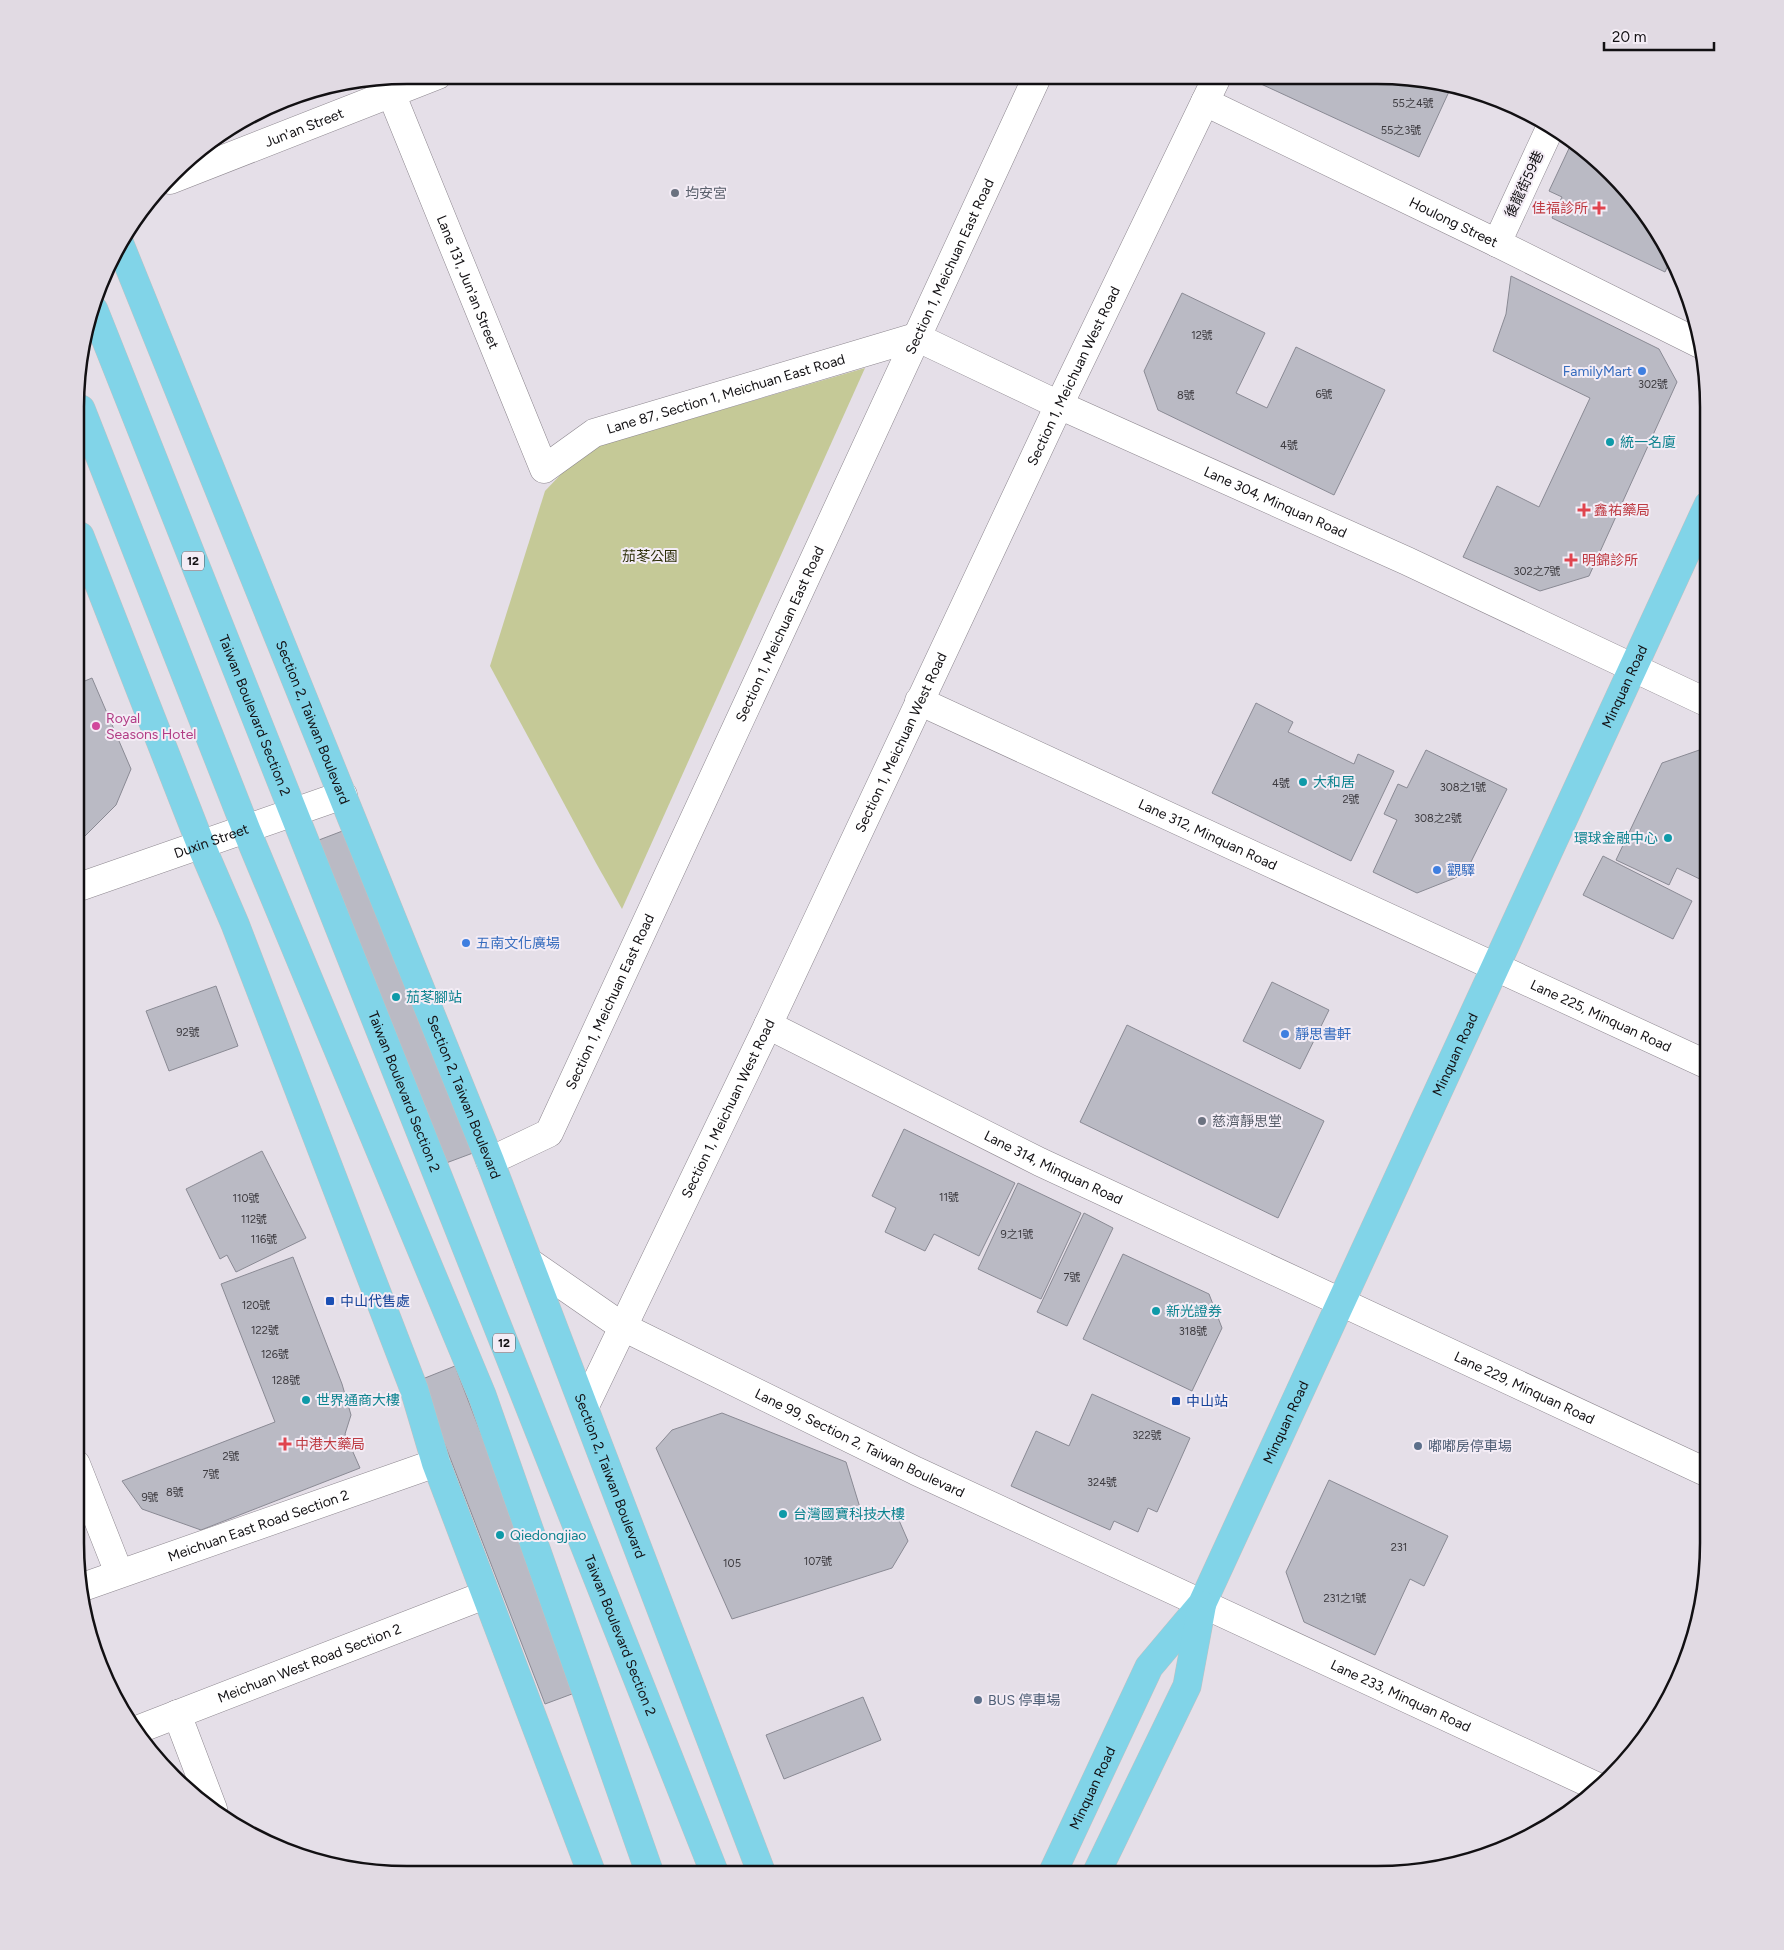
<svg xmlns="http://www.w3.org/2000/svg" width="1784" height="1950" viewBox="0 0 1784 1950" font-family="Figtree,'Noto Sans TC',sans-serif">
	<rect width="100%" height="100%" fill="#e5dfe8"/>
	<!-- green -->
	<path fill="#c5c997" d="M865,368L622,909L596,863L490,666L545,491L584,450Z"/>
	<!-- building -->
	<path fill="#babac4" stroke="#8a8a94" d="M1264,77L1420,78L1452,85L1419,157L1261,84Z
		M1572,142L1612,172L1653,223L1671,259L1665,272L1552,218L1562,197L1549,191Z
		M1511,276L1659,349L1677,382L1589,576L1540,591L1463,557L1497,486L1539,507L1590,398L1493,351L1506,314Z
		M1182,293L1265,333L1236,393L1267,408L1296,347L1385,390L1334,495L1158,410L1144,371Z
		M92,678L131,769L116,805L79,842L80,683Z
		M1256,703L1293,722L1288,732L1354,764L1358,754L1394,771L1351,861L1212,793Z
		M1708,747V883L1677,868L1669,885L1616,860L1662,763Z
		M1426,750L1507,789L1465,874L1417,893L1373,872L1397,820L1384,814L1398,784L1407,788Z
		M353,827L481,1150L438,1166L311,843Z
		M1603,856L1692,901L1673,939L1583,895Z
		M1272,982L1329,1010L1300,1069L1243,1041Z
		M216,986L238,1046L169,1071L146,1011Z
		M1127,1025L1324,1121L1278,1218L1080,1122Z
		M904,1129L1015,1183L979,1256L934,1234L925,1251L885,1232L896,1208L872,1196Z
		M262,1151L306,1238L236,1272L227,1255L220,1259L186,1189Z
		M1018,1183L1081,1213L1041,1299L978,1269Z
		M1084,1213L1113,1228L1067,1326L1037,1312Z
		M1123,1254L1209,1294L1222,1328L1192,1391L1083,1339Z
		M293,1257L342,1384L351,1415L345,1434L360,1468L201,1530L142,1509L122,1481L275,1422L221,1284Z
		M455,1366L580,1691L545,1704L420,1380Z
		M1092,1394L1190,1438L1157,1512L1148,1508L1138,1532L1114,1521L1110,1530L1011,1486L1036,1431L1069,1446Z
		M722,1413L846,1462L861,1511L898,1518L908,1541L892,1568L732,1619L656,1448L672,1430Z
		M1329,1480L1448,1536L1424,1586L1410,1579L1375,1655L1304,1622L1286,1572Z
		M863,1697L881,1740L784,1779L766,1735Z"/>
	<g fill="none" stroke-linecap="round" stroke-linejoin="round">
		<defs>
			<g id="minor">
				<path id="s1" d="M391,93L544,469L594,433L916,337L1059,405L1407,561L1708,703"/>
				<path id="s2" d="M1205,102L1497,243L1700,344"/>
				<path id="s3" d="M170,180L438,75"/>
				<path d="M1497,243L1551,126"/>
				<path id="s4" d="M919,701L1708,1065"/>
				<path id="s5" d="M79,887L343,795"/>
				<path id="s6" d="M768,1025L1040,1162L1708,1473"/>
				<path id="s7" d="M490,1161L549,1133L1037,77"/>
				<path id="s8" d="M529,1262L623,1327L916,1471L1600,1788"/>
				<path id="s9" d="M585,1406L768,1025L1059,405L1217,77"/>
				<path d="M76,1464L119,1573"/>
				<path id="s10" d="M80,1588L436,1463"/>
				<path d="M177,1714L213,1809"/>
				<path id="s11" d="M134,1731L485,1595"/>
			</g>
			<g id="major">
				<path id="s12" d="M119,242L490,1161L762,1874"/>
				<path id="s13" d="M94,310L715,1874"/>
				<path d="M81,409L246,829L482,1395L650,1874"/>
				<path d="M80,536L201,845L235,924L414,1389L436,1463L592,1874"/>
				<path id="s14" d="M1052,1874L1149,1667L1202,1604L1708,505"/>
				<path d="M1096,1874L1187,1686L1202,1605"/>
			</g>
		</defs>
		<!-- minor casing -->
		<use href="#minor" stroke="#8d878f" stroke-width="29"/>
		<!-- major casing -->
		<use href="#major" stroke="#c1c1c2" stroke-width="29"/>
		<!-- minor -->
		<use href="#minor" stroke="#fff" stroke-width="28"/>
		<!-- major -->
		<use href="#major" stroke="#81d4e8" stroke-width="28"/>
	</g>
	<!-- markers -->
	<g fill="#6b7280" stroke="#f3ecf5" stroke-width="2">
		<circle cx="675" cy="193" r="5"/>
		<circle cx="1202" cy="1121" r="5"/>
	</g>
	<g fill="#e0444e" stroke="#f3ecf5" stroke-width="2">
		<path d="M1596.5 200.5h5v5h5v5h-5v5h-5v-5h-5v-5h5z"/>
		<path d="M1581.5 502.5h5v5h5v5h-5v5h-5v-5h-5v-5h5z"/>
		<path d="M1568.5 552.5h5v5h5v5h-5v5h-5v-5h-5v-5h5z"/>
		<path d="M282.5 1436.5h5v5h5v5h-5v5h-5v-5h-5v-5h5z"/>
	</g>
	<g fill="#3f7fe0" stroke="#f3ecf5" stroke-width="2">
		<circle cx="1642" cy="371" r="5"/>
		<circle cx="1437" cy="870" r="5"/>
		<circle cx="466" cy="943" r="5"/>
		<circle cx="1285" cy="1034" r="5"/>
	</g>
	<g fill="#0f9aa8" stroke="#f3ecf5" stroke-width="2">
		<circle cx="1610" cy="442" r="5"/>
		<circle cx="1303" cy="782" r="5"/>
		<circle cx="1668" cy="838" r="5"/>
		<circle cx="396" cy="997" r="5"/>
		<circle cx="1156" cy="1311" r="5"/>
		<circle cx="306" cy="1400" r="5"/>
		<circle cx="783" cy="1514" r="5"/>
		<circle cx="500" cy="1535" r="5"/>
	</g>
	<circle fill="#d1479c" stroke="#f3ecf5" stroke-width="2" cx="96" cy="726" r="5"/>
	<g fill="#1a4fb4" stroke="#f3ecf5" stroke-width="2">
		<rect x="325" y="1296" width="10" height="10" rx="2.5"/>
		<rect x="1171" y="1396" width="10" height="10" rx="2.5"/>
	</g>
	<g fill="#5c6f8a" stroke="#f3ecf5" stroke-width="2">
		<circle cx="1418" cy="1446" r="5"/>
		<circle cx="978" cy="1700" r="5"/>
	</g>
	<g text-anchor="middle" stroke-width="4" stroke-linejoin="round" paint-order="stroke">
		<!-- number labels -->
		<g font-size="11" fill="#3c3a3f">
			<text x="1413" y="107">55之4號</text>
			<text x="1401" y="134">55之3號</text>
			<text x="1202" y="339">12號</text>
			<text x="1653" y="388">302號</text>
			<text x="1324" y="398">6號</text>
			<text x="1186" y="399">8號</text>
			<text x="1289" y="449">4號</text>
			<text x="1537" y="575">302之7號</text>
			<text x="1281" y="787">4號</text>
			<text x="1463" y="791">308之1號</text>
			<text x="1351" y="803">2號</text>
			<text x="1438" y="822">308之2號</text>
			<text x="188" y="1036">92號</text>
			<text x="949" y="1201">11號</text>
			<text x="246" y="1202">110號</text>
			<text x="254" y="1223">112號</text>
			<text x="1017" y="1238">9之1號</text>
			<text x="264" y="1243">116號</text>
			<text x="1072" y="1281">7號</text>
			<text x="256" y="1309">120號</text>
			<text x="265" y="1334">122號</text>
			<text x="1193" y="1335">318號</text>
			<text x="275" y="1358">126號</text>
			<text x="286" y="1384">128號</text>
			<text x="1147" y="1439">322號</text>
			<text x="231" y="1460">2號</text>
			<text x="211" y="1478">7號</text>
			<text x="1102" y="1486">324號</text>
			<text x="175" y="1496">8號</text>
			<text x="150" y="1501">9號</text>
			<text x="1399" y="1551">231</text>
			<text x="818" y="1565">107號</text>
			<text x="732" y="1567">105</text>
			<text x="1345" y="1602">231之1號</text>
		</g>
		<!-- shield labels -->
		<g fill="#f3ecf5" stroke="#565257" stroke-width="1">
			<rect x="182" y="551.5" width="22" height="19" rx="4"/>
			<rect x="493" y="1333.5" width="22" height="19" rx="4"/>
		</g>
		<g font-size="12" font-weight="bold" fill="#121013">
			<text x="193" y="565">12</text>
			<text x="504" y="1347">12</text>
		</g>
		<!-- street labels -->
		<g font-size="14" fill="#121013" stroke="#f3ecf5">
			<text dy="5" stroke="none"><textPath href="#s3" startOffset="144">Jun'an Street</textPath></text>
			<text transform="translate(1524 184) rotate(-65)" y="5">後龍街59巷</text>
			<text dy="5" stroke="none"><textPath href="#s2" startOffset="276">Houlong Street</textPath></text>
			<text dy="5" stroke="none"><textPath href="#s7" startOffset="1020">Section 1, Meichuan East Road</textPath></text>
			<text dy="5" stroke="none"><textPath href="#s1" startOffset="204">Lane 131, Jun'an Street</textPath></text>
			<text dy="5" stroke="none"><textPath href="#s9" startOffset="1140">Section 1, Meichuan West Road</textPath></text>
			<text dy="5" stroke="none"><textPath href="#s1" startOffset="605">Lane 87, Section 1, Meichuan East Road</textPath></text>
			<text dy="5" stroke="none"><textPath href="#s1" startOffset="1199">Lane 304, Minquan Road</textPath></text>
			<text dy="5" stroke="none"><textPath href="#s7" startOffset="615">Section 1, Meichuan East Road</textPath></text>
			<text dy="5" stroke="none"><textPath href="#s14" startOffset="1321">Minquan Road</textPath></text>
			<text dy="5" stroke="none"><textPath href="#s13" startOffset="436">Taiwan Boulevard Section 2</textPath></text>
			<text dy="5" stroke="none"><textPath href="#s12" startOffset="518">Section 2, Taiwan Boulevard</textPath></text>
			<text dy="5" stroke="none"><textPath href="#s9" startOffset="735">Section 1, Meichuan West Road</textPath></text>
			<text dy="5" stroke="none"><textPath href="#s4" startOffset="318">Lane 312, Minquan Road</textPath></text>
			<text dy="5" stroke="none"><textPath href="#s5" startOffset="140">Duxin Street</textPath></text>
			<text dy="5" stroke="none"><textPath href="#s7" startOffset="210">Section 1, Meichuan East Road</textPath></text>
			<text dy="5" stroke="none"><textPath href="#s4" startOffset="751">Lane 225, Minquan Road</textPath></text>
			<text dy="5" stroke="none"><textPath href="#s14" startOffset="916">Minquan Road</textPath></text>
			<text dy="5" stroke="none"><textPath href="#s13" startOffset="841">Taiwan Boulevard Section 2</textPath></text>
			<text dy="5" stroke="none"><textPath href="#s12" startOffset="922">Section 2, Taiwan Boulevard</textPath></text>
			<text dy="5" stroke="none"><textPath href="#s9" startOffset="330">Section 1, Meichuan West Road</textPath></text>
			<text dy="5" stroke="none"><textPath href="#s6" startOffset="319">Lane 314, Minquan Road</textPath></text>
			<text dy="5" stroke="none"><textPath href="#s6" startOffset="839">Lane 229, Minquan Road</textPath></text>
			<text dy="5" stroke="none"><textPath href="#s14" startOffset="511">Minquan Road</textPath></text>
			<text dy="5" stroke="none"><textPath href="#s8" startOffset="378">Lane 99, Section 2, Taiwan Boulevard</textPath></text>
			<text dy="5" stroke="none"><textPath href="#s12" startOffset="1328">Section 2, Taiwan Boulevard</textPath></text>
			<text dy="5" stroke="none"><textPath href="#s10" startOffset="189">Meichuan East Road Section 2</textPath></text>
			<text dy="5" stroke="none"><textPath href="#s13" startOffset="1426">Taiwan Boulevard Section 2</textPath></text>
			<text dy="5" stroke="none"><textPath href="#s11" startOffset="188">Meichuan West Road Section 2</textPath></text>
			<text dy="5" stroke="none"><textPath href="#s8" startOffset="975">Lane 233, Minquan Road</textPath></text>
			<text dy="5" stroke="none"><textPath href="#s14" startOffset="95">Minquan Road</textPath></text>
		</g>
		<!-- worship labels -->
		<g font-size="14" fill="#5b616d" stroke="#f3ecf5" text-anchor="start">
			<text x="685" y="198">均安宮</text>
			<text x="1212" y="1126">慈濟靜思堂</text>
		</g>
		<!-- health labels -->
		<g font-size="14" fill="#be3a42" stroke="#f3ecf5" text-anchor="start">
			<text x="1588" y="213" text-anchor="end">佳福診所</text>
			<text x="1594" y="515">鑫祐藥局</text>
			<text x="1582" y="565">明錦診所</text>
			<text x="295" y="1449">中港大藥局</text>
		</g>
		<!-- shop labels -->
		<g font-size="14" fill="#366cbe" stroke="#f3ecf5" text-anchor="start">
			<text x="1632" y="376" text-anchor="end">FamilyMart</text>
			<text x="1447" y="875">觀驛</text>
			<text x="476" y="948">五南文化廣場</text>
			<text x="1295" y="1039">靜思書軒</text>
		</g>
		<!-- culture labels -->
		<g font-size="14" fill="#0d838f" stroke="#f3ecf5" text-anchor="start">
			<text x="1620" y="447">統一名廈</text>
			<text x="1313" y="787">大和居</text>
			<text x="1658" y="843" text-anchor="end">環球金融中心</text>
			<text x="406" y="1002">茄苳腳站</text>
			<text x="1166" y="1316">新光證券</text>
			<text x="316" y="1405">世界通商大樓</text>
			<text x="793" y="1519">台灣國寶科技大樓</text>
			<text x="510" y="1540">Qiedongjiao</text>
		</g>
		<!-- park labels -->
		<g font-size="14" fill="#2e300a" stroke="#f3ecf5">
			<text x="650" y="561">茄苳公園</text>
		</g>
		<!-- hotel labels -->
		<g font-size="14" fill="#b23c85" stroke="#f3ecf5" text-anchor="start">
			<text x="106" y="723">Royal<tspan x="106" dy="16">Seasons Hotel</tspan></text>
		</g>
		<!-- transit labels -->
		<g font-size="14" fill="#164399" stroke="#f3ecf5" text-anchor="start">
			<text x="340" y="1306">中山代售處</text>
			<text x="1186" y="1406">中山站</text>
		</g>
		<!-- service labels -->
		<g font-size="14" fill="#4e5e75" stroke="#f3ecf5" text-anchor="start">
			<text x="1428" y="1451">嘟嘟房停車場</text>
			<text x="988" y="1705">BUS 停車場</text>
		</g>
	</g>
	<!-- crop -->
	<path d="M0 0H1784V1950H0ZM407 84H1377A323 323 0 0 1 1700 407V1543A323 323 0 0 1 1377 1866H407A323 323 0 0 1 84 1543V407A323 323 0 0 1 407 84Z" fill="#e1dae3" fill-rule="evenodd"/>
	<path fill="none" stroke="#121013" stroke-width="2.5" d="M407 84H1377A323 323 0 0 1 1700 407V1543A323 323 0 0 1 1377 1866H407A323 323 0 0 1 84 1543V407A323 323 0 0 1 407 84Z"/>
	<!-- scale -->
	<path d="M1604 42v8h110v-8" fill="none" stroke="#121013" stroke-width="2.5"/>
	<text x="1612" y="42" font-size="15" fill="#121013" stroke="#f3ecf5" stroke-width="4" paint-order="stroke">20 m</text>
</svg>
